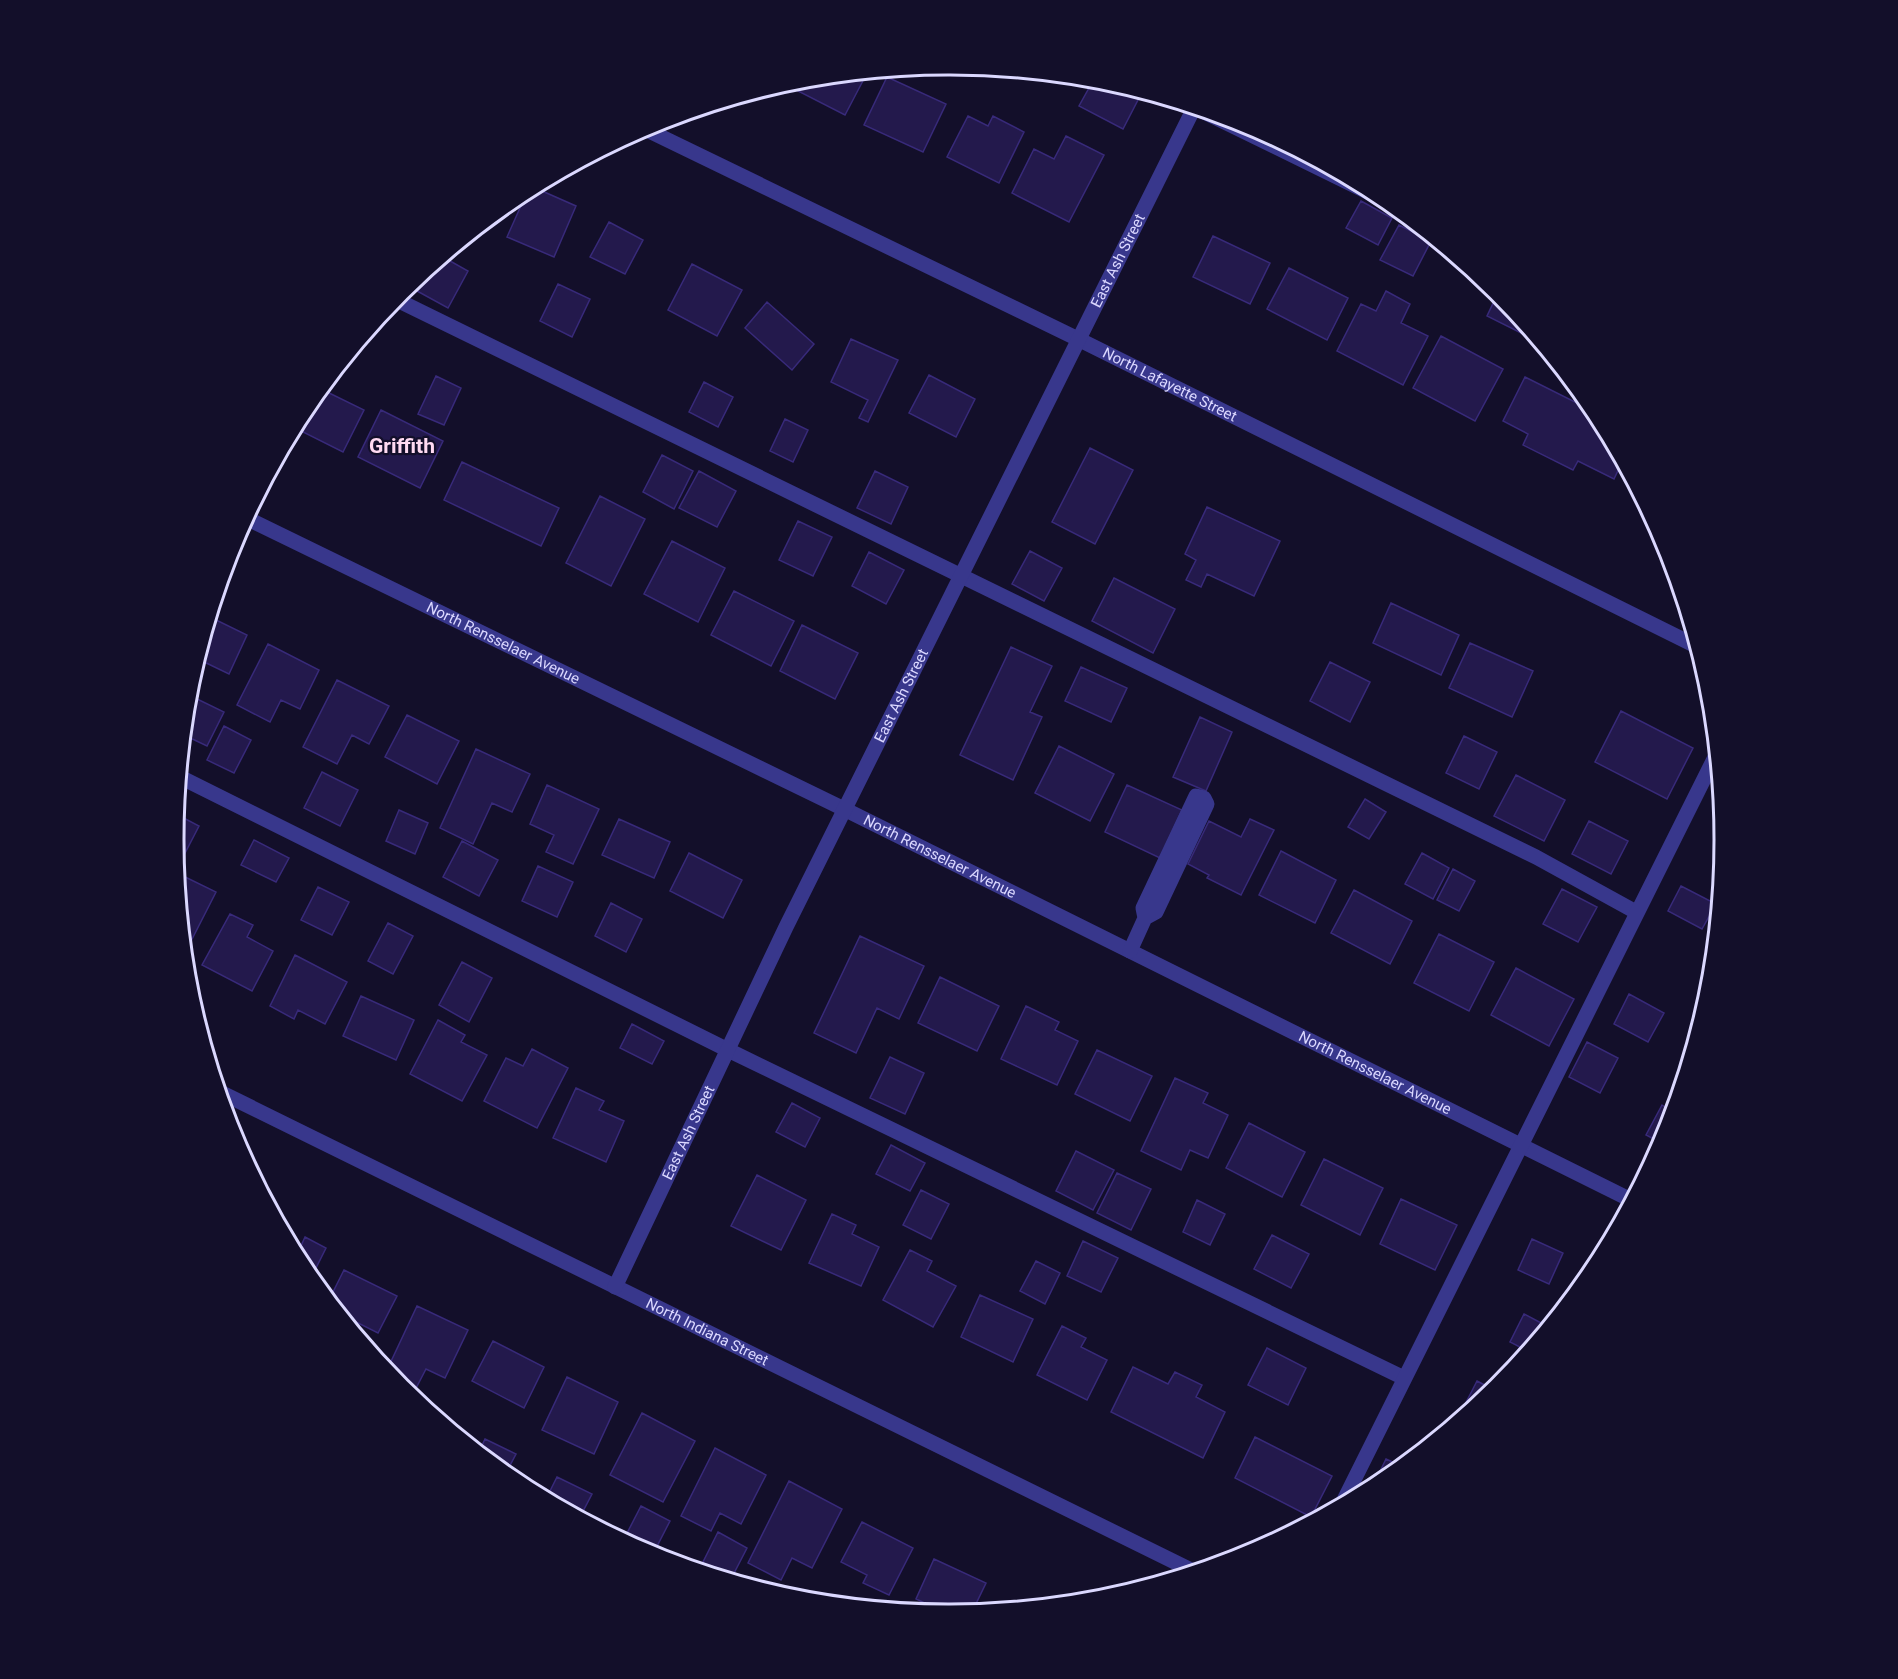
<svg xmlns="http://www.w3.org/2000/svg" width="1898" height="1679" viewBox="0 0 1898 1679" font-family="Roboto,sans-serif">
	<rect width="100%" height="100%" fill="#130f2a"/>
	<!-- building -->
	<path fill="#23194c" stroke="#382a7a" stroke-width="1.5" d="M861,73L866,75L845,115L798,91L805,79Z
		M887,77L946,104L923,152L864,125Z
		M1094,79L1106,81L1139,98L1123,129L1079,106Z
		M968,116L988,126L993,116L1024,132L999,183L947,157Z
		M1066,136L1104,155L1069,222L1012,193L1034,149L1054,159Z
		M533,187L576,206L554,257L507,237L528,190Z
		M1361,201L1392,218L1378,245L1346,228Z
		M609,222L643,240L625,274L590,257Z
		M1399,225L1431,241L1413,276L1380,260Z
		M1213,236L1270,263L1250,304L1193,277Z
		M443,257L468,271L448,308L408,286Z
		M692,264L742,290L717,336L668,310Z
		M1289,268L1348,298L1327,340L1267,309Z
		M558,284L590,299L572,337L540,321Z
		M1386,291L1410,304L1401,323L1428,336L1403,385L1337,351L1361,304L1376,311Z
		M1498,293L1526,327L1523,334L1487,316Z
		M767,302L814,344L792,370L745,328Z
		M1441,336L1503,369L1475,421L1413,388Z
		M851,339L898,360L868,422L859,418L868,400L831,382Z
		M929,375L975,399L956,437L909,413Z
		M436,376L461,388L444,425L418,414Z
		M1525,377L1595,412L1622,462L1614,479L1578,461L1573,470L1523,445L1528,434L1503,421Z
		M704,382L733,397L718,427L689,412Z
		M321,389L364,410L343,452L295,428L305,409Z
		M381,410L443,441L420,488L358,457Z
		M785,419L808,430L793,462L770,451Z
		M1090,448L1133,470L1095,544L1052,522Z
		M662,455L693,471L674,509L643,492Z
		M462,462L559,508L541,546L444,500Z
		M699,471L736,491L717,527L679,508Z
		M875,471L908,487L891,524L857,508Z
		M600,496L645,519L611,586L566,563Z
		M1207,507L1280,541L1254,596L1207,574L1201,587L1186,580L1196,560L1185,554Z
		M798,521L832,537L813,576L779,560Z
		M672,541L725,568L698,622L644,594Z
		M1030,551L1062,568L1044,601L1012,584Z
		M869,552L904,570L886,604L852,586Z
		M1114,578L1175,609L1153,653L1092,621Z
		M734,591L794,621L771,666L711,635Z
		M1391,603L1459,635L1441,675L1373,643Z
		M210,617L247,635L229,674L198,659Z
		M802,625L858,653L835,699L780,671Z
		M1470,643L1533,671L1512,717L1449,688Z
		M268,644L319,670L300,709L281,700L270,722L237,705Z
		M1011,647L1052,666L1030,712L1042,717L1013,780L960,755Z
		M1330,662L1370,682L1350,722L1310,701Z
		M1081,667L1127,688L1111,722L1065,701Z
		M337,680L389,706L369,744L352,735L337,764L303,747Z
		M193,697L224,712L207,746L184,735L187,708Z
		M1621,711L1693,748L1667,799L1595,762Z
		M407,715L459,741L437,784L385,757Z
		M1200,717L1232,732L1206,791L1173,777Z
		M224,726L251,740L234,773L207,760Z
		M1464,736L1497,752L1479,789L1446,773Z
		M1059,746L1114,774L1090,821L1035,793Z
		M476,749L530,774L512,812L492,803L473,844L440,828Z
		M322,772L358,790L340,826L304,808Z
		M1516,775L1565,800L1544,841L1494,816Z
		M547,785L599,809L573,864L546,852L554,835L530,824Z
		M1127,785L1182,810L1160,858L1105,832Z
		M1365,799L1386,812L1369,839L1348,827Z
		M399,810L428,823L415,854L386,841Z
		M178,815L199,826L182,859L176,855L174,839Z
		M619,819L670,842L654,878L602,855Z
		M1250,819L1274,830L1241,895L1207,878L1209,875L1188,864L1209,821L1241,837Z
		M1589,821L1628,841L1611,874L1572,854Z
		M254,840L289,858L276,882L241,865Z
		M462,841L498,860L479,896L443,877Z
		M1281,851L1336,880L1315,923L1259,895Z
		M689,853L742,880L723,918L670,891Z
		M1422,853L1449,868L1433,899L1405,884Z
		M538,866L573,882L557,917L522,901Z
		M1453,869L1475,881L1459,911L1437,900Z
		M177,873L216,892L185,953Z
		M1681,886L1716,904L1702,929L1668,911Z
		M318,887L349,902L332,935L301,920Z
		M1562,889L1597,907L1578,942L1543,924Z
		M1354,890L1412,921L1390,964L1331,933Z
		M611,903L642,919L626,952L595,936Z
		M230,914L253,925L247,937L273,951L252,991L202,965Z
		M388,923L413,936L393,974L368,961Z
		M1439,934L1494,962L1469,1011L1414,983Z
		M860,936L924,966L899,1019L877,1008L856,1053L814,1033Z
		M295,955L347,982L325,1024L298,1010L294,1019L270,1006Z
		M462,962L492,978L469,1022L439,1005Z
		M1516,968L1574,999L1549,1046L1491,1015Z
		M940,977L999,1006L977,1051L918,1023Z
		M1629,994L1664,1013L1648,1042L1614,1024Z
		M361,996L414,1020L396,1060L343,1036Z
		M1026,1006L1059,1022L1055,1030L1078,1041L1057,1085L1001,1059Z
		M438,1020L465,1035L461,1042L487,1055L462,1101L410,1074Z
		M632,1024L664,1041L652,1064L620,1048Z
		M1587,1042L1618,1058L1600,1093L1569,1077Z
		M532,1049L568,1068L537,1128L484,1101L506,1058L523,1066Z
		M1097,1050L1152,1076L1130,1121L1075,1094Z
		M890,1057L924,1073L905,1114L870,1098Z
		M1175,1078L1208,1093L1203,1103L1228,1115L1208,1158L1190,1150L1181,1170L1141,1151Z
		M576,1088L604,1101L599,1110L624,1121L606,1162L553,1138Z
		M792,1103L820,1118L805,1147L776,1132Z
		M1675,1104L1661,1143L1646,1135L1662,1105L1671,1111Z
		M1249,1123L1305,1152L1282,1197L1226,1168Z
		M891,1145L925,1163L910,1191L876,1174Z
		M1076,1151L1114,1170L1093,1210L1056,1191Z
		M1324,1159L1383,1188L1360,1235L1301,1205Z
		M1117,1173L1151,1189L1131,1230L1097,1213Z
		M757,1175L806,1200L781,1250L731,1226Z
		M921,1190L949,1204L931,1239L903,1225Z
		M1401,1199L1457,1225L1435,1270L1380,1244Z
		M1197,1200L1225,1214L1210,1245L1183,1232Z
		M832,1214L856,1225L852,1234L879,1247L861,1286L809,1263Z
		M1272,1235L1309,1254L1291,1288L1254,1269Z
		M305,1237L326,1248L311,1278L291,1244L300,1248Z
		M1532,1239L1563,1253L1549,1284L1518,1270Z
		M1083,1241L1118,1258L1101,1292L1067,1276Z
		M910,1250L932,1261L927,1271L956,1286L933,1327L883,1300Z
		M1036,1261L1060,1273L1045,1304L1020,1291Z
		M344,1270L397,1296L378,1333L342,1315L329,1300Z
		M980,1295L1033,1319L1013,1362L961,1337Z
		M417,1306L468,1330L445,1378L426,1369L413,1394L401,1387L387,1370Z
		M1524,1314L1547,1326L1511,1370L1508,1369L1520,1347L1510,1342Z
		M1062,1326L1086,1338L1081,1347L1107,1360L1087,1400L1037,1375Z
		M493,1341L544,1367L524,1408L472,1381Z
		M1267,1348L1306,1368L1288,1405L1248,1385Z
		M1133,1367L1168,1384L1175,1372L1202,1385L1196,1397L1225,1412L1203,1458L1111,1412Z
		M567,1377L618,1402L594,1454L542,1430Z
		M1477,1381L1494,1390L1457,1420Z
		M642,1413L695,1441L663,1502L610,1475Z
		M1255,1437L1332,1476L1311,1517L1235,1478Z
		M485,1439L516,1454L506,1473L479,1452Z
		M715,1448L766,1475L741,1524L720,1513L711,1531L681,1516Z
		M1386,1459L1401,1466L1372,1488Z
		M557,1477L592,1494L580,1517L546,1499Z
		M789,1481L842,1509L812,1568L792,1558L781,1580L748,1563Z
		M641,1506L670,1521L653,1554L624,1539Z
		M862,1522L913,1548L889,1595L863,1583L867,1575L841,1562Z
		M718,1532L747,1548L731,1579L702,1564Z
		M934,1559L986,1583L972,1612L941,1614L942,1611L916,1599Z
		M767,1586L790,1597L765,1590Z"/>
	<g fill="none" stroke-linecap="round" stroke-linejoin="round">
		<!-- minor -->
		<g stroke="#38378c" stroke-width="15">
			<path d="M1200,110L1388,202"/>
			<path id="s1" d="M643,128L1080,340L1696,646"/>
			<path d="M395,299L1536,857L1636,912"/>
			<path id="s2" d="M246,518L844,809L1631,1200"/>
			<path d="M180,777L728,1050L1404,1378"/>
			<path d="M1130,951L1145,918L1156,912L1207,804L1204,798L1196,796L1143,908L1145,918"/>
			<path id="s3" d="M220,1092L1193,1571"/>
			<path id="s4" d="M615,1287L786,927L1194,108"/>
			<path d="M1342,1504L1716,755"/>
		</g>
	</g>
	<g text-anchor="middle" stroke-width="4.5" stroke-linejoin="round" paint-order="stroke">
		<!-- street labels -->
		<g font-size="15" fill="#dbd8ff" stroke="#130f2a">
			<text dy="5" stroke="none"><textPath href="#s4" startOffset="1143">East Ash Street</textPath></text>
			<text dy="5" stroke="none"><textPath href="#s1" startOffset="586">North Lafayette Street</textPath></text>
			<text dy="5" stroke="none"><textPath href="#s2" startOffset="286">North Rensselaer Avenue</textPath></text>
			<text dy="5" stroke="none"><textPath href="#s4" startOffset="657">East Ash Street</textPath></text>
			<text dy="5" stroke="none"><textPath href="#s2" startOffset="772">North Rensselaer Avenue</textPath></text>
			<text dy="5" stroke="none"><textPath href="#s2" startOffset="1258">North Rensselaer Avenue</textPath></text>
			<text dy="5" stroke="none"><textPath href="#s4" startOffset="171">East Ash Street</textPath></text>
			<text dy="5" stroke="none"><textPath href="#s3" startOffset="543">North Indiana Street</textPath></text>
		</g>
		<!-- district labels -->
		<g font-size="21" font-weight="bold" fill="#ffdaf2" stroke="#130f2a">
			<text x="402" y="453">Griffith</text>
		</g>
	</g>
	<!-- crop -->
	<path d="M0 0H1898V1679H0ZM948 75H950A764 764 0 0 1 1714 839V840A764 764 0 0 1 950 1604H948A764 764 0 0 1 184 840V839A764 764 0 0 1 948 75Z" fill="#130f2a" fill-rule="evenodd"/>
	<path fill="none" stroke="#dbd8ff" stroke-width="3" d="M948 75H950A764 764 0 0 1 1714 839V840A764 764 0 0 1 950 1604H948A764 764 0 0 1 184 840V839A764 764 0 0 1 948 75Z"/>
</svg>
